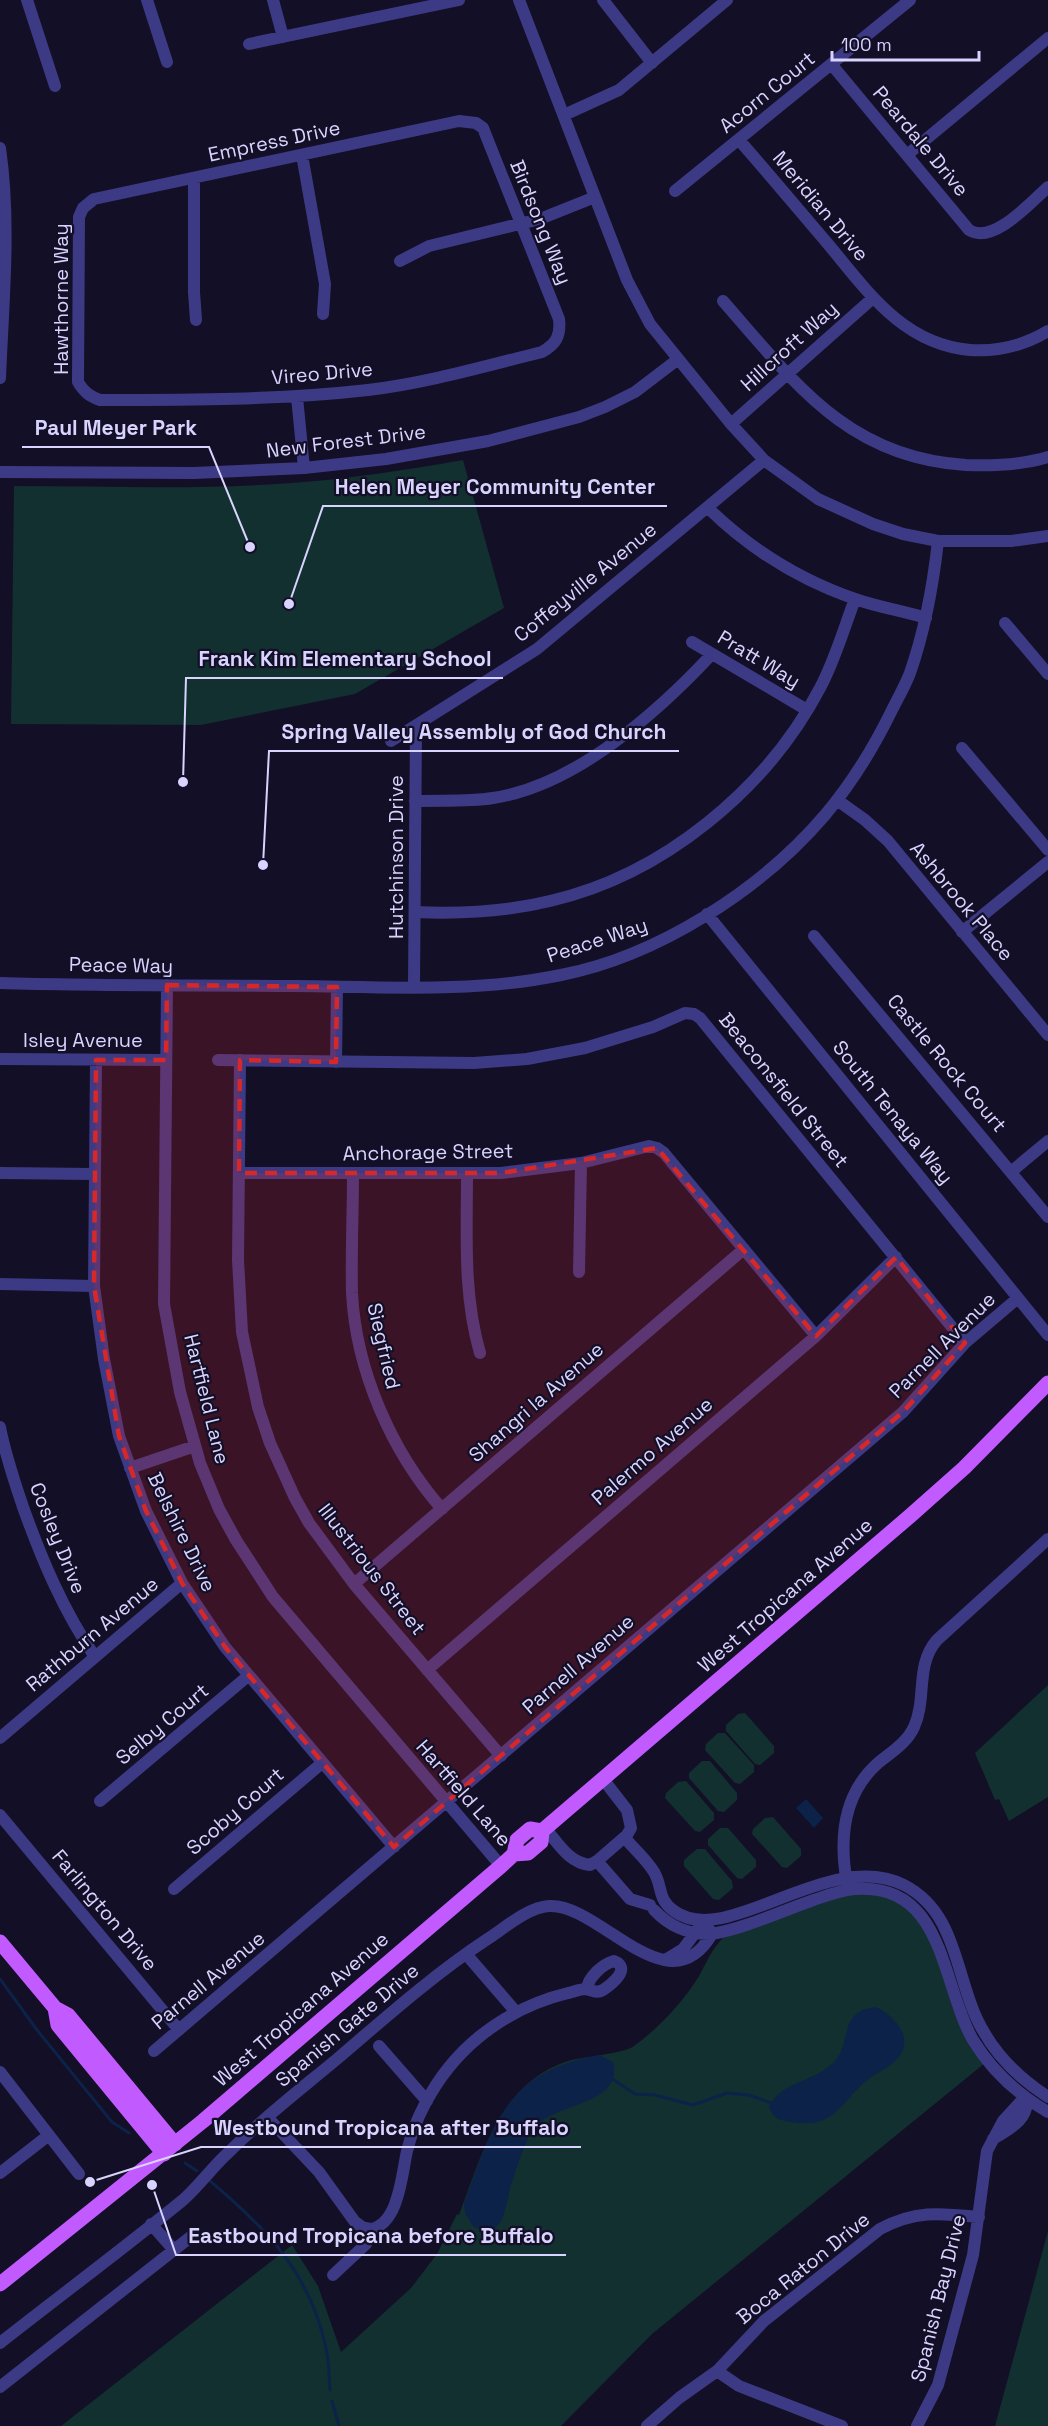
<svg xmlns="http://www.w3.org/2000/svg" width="1048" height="2426" viewBox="0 0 1048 2426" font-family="'Space Grotesk',sans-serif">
	<rect width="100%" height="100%" fill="#130f26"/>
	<!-- green -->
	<path fill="#12302f" d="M463,460L504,608L355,694L201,725L11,724L14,486C106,486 199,490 291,483C349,479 406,470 463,460Z
		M1048,1685V1797L1009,1821L999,1799L995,1800L975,1753Z
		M745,1713L774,1746V1753L760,1765L755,1764L726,1731V1725L738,1714Z
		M718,1733H725L754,1765V1772L740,1784L735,1783L705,1750L706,1744Z
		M702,1761H710L737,1793V1800L724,1812L718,1811L689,1778V1773Z
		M686,1781L714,1813V1820L700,1832L695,1831L665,1798L666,1793L678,1782Z
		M773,1817L801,1849V1856L787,1868L782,1867L752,1834L753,1829L765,1818Z
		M720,1828H728L756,1860V1867L742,1879L737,1878L708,1845V1839Z
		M697,1849H705L732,1881L733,1888L719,1900L713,1899L684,1866V1860Z
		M849,1894C867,1895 887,1893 902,1904C941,1931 941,1985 959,2024C966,2038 976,2050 985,2063L652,2334L561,2426H61L292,2245L318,2286L341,2352L411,2288L437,2254L457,2214L459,2215C482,2155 499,2083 568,2061C584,2056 623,2054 634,2046C659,2028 683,2002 699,1976C707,1962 711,1950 723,1938Z
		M1048,2231V2426H995Z"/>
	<!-- water -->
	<path fill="#0c2248" d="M806,1799L823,1818L814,1828L796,1808Z
		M876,2007C896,2017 917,2040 895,2061C887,2070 874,2073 865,2082C837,2107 834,2129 790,2122C778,2120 773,2118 769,2107C781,2081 814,2082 833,2063C853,2043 837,2011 876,2007Z
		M599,2055L613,2062C625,2108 547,2101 530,2134C523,2149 517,2166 512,2182C505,2202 506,2244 473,2226L465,2213L464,2203C494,2124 505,2072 599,2055Z"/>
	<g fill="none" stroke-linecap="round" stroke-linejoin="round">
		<!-- stream -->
		<path stroke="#0c2248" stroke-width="3" d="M0,1979L37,2030L112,2122L129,2133
			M614,2080L635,2094L655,2095L693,2105L727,2093L749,2095L771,2103
			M185,2163L197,2171
			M210,2181C265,2227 309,2272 325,2344C329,2358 329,2375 330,2390
			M332,2401L339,2426"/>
		<!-- minor -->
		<path stroke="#3d3a85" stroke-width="12" d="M27,0L55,86
			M147,0L167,62
			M273,0L283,37
			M519,0L627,280L650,324L731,424L764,460L818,499L873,524L903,534L938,541H1011L1048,536
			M603,0L652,63
			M249,44L459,0
			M832,65L969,230C993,245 1030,203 1048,187
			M564,115L619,90L727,0
			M459,121L476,123L483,128L559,319C561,336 556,344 542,352C485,366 427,383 368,390C279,400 190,400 100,400C89,396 84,392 78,382L79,217L83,208L94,199Z
			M739,140C769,174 798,209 828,244C868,292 903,344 970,350C999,352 1023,346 1048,331
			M0,148C11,224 3,302 0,378
			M302,155L325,284L323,314
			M907,155L1048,38
			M194,178V292L196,320
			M675,191L910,0
			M400,261L429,246L540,219L595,197
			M723,301C795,383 848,458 966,465C993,466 1022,465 1048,457
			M297,397L304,468
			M731,424L873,298
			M0,472L194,473L304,468L386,459L488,441L579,417L605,407L635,392L677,360
			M708,508C749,548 800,580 855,599C878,607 903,611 926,618
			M1005,623L1048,674
			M692,642L807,710
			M391,741L537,649L764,460
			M962,748L1048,850
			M837,800L865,820L888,841L1048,1035
			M415,801C441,800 468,802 493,798C575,786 658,712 712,654
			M415,912C460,914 505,912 550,901C663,875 767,789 820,688C835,660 844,628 855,599
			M707,914L1048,1335
			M962,932L1048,862
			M814,936L1048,1217
			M0,983C99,986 197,985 296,986C384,987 474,993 561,975C658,956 761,890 825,815C851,784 874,747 892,710C898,698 905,686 910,673C925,630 933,586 938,541
			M167,985L164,1304L180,1392L200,1463L219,1509L236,1540L273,1597L501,1866
			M414,987L416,726
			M0,1059L166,1060
			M96,1060L94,1286L104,1359L119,1436L146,1511L182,1583L225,1647L394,1847
			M218,1060L474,1063L527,1059L585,1048L653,1027L685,1013L694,1014L700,1018L965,1343
			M240,1060L238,1260L242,1332L258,1407L270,1443L295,1498L309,1523L354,1584L501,1756
			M336,1062L337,987
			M1012,1171L1048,1141
			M0,1173L94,1174
			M239,1173H501L581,1163L649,1146L657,1148L664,1153L816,1336
			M353,1174C353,1213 351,1253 352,1293C356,1370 391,1451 442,1509
			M467,1175C467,1235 463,1294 480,1353
			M579,1272L581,1163
			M0,1284L94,1286
			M0,1427C5,1454 14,1480 23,1507C42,1560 63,1610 95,1657
			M130,1468L195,1446
			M354,1584L744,1249
			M427,1670L816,1336L896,1257
			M0,1738L182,1583
			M100,1801L248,1676
			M0,1815L179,2030
			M545,1828C558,1843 569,1863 590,1865L597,1861L627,1835L631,1828L627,1810L603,1779
			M625,1838C634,1849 647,1860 654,1872C663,1887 657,1899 674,1911C727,1950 828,1847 904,1885C955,1911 955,1970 976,2017C991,2050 1017,2077 1048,2097
			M597,1861L630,1899L650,1905
			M847,1883C839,1839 843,1794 878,1763C890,1753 907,1743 914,1727C927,1699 915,1665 937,1640L1048,1539
			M174,1889L322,1763
			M654,1910C670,1927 688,1935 712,1934C746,1928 779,1912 811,1901C826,1896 840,1890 855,1889C945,1882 941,1985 973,2040C992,2071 1017,2094 1048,2112
			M466,1954L516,2012
			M379,2046L427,2101
			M154,2051L903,1412L965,1343L1018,1298
			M0,2072L79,2174
			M268,2118L319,2172L355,2222L362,2227L371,2229
			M993,2139C1008,2130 1032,2118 1025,2097
			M0,2173L49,2135
			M151,2224L174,2250
			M333,2275L366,2244L371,2229C399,2224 402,2173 407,2151C411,2135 417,2119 425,2104C438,2079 457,2055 479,2037C505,2016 535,2001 568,1993C573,1992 580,1989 586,1989C592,1990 596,1994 603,1990C612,1984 632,1968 614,1961C603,1964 588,1977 587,1989
			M0,2343C61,2295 123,2249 183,2200C200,2185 213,2166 230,2151C263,2118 301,2089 337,2059C385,2018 433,1975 486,1940C505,1928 526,1908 549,1906C600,1903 668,2009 712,1934L704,1921L683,1949L665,1960
			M717,2371L739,2386L842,2426
			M0,2387L193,2235
			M647,2426L679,2398L717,2371L764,2321L880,2229C915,2210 940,2213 979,2217
			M917,2426L938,2385L973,2255L987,2151L1003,2121L1025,2097"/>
		<!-- major -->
		<path stroke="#c25bff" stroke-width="15" d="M514,1854L528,1853L541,1842L542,1831L910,1516L964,1468L1048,1383
			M0,1942L55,2008L68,2015L175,2144
			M55,2008L58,2025L164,2154
			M0,2284L203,2121L501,1866L514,1854L517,1840L530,1829L542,1831"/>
	</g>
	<!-- marked area -->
	<path fill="#d62828" fill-opacity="0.2" stroke="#d62828" stroke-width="4.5" stroke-dasharray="12 8" stroke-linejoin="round" d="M167,985L337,987L336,1062L240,1060L239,1173H501L657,1148L816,1336L896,1257L965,1343L903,1412L394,1847L225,1647L182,1583L146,1511L119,1436L94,1286L96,1060H166Z"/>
	<g text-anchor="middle" stroke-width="4.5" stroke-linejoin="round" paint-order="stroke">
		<!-- street labels -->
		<g font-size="20" fill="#d9d4ff" stroke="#130f26">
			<text transform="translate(767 92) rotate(-39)" y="7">Acorn Court</text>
			<text transform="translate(274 141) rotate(-12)" y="7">Empress Drive</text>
			<text transform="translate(921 141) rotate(50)" y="7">Peardale Drive</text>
			<text transform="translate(821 206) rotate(50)" y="7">Meridian Drive</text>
			<text transform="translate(541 222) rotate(68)" y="7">Birdsong Way</text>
			<text transform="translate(61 299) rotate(-90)" y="7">Hawthorne Way</text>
			<text transform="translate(789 346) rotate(-42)" y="7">Hillcroft Way</text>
			<text transform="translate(322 373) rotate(-5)" y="7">Vireo Drive</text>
			<text transform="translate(346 441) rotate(-7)" y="7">New Forest Drive</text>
			<text transform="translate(585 582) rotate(-39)" y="7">Coffeyville Avenue</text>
			<text transform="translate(759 659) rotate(31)" y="7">Pratt Way</text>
			<text transform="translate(396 857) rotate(-90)" y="7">Hutchinson Drive</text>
			<text transform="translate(962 901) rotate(50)" y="7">Ashbrook Place</text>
			<text transform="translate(597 940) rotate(-18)" y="7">Peace Way</text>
			<text transform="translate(121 965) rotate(1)" y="7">Peace Way</text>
			<text x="83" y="1047">Isley Avenue</text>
			<text transform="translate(947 1063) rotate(50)" y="7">Castle Rock Court</text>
			<text transform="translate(784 1090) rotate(51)" y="7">Beaconsfield Street</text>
			<text transform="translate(893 1112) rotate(51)" y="7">South Tenaya Way</text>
			<text transform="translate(428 1152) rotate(-1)" y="7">Anchorage Street</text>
			<text transform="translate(942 1345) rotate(-45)" y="7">Parnell Avenue</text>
			<text transform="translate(384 1346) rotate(77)" y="7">Siegfried</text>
			<text transform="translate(207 1399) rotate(76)" y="7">Hartfield Lane</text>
			<text transform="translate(536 1402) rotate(-41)" y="7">Shangri la Avenue</text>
			<text transform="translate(652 1451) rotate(-41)" y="7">Palermo Avenue</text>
			<text transform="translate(182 1532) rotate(64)" y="7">Belshire Drive</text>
			<text transform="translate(58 1538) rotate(68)" y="7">Cosley Drive</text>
			<text transform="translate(372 1569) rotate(52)" y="7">Illustrious Street</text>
			<text transform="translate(785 1595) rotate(-41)" y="7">West Tropicana Avenue</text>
			<text transform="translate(92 1634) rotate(-40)" y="7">Rathburn Avenue</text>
			<text transform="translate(578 1664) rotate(-41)" y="7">Parnell Avenue</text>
			<text transform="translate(162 1724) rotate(-40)" y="7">Selby Court</text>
			<text transform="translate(464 1793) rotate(49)" y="7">Hartfield Lane</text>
			<text transform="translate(235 1811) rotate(-41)" y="7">Scoby Court</text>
			<text transform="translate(105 1910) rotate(50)" y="7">Farlington Drive</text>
			<text transform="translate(208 1980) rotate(-40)" y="7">Parnell Avenue</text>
			<text transform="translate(301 2009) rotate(-41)" y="7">West Tropicana Avenue</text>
			<text transform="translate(347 2025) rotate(-40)" y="7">Spanish Gate Drive</text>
			<text transform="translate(803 2268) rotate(-39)" y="7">Boca Raton Drive</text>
			<text transform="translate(938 2298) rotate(-76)" y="7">Spanish Bay Drive</text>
		</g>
	</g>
	<!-- callouts -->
	<path fill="none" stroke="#d9d4ff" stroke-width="2" d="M250 547L209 447H22M289 604L323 506H667M183 782L186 678H503M263 865L269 751H679M90 2182L201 2147H581M152 2185L176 2255H566"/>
	<g fill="#d9d4ff" stroke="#130f26" stroke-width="2">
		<circle cx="250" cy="547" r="6"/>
		<circle cx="289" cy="604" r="6"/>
		<circle cx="183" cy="782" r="6"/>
		<circle cx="263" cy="865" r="6"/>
		<circle cx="90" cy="2182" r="6"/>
		<circle cx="152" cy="2185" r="6"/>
	</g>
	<g font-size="21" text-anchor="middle" font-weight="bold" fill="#d9d4ff" stroke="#130f26" stroke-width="4.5" stroke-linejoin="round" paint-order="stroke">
		<text x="116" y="435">Paul Meyer Park</text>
		<text x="495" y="494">Helen Meyer Community Center</text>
		<text x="345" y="666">Frank Kim Elementary School</text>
		<text x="474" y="739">Spring Valley Assembly of God Church</text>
		<text x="391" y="2135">Westbound Tropicana after Buffalo</text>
		<text x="371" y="2243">Eastbound Tropicana before Buffalo</text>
	</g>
	<!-- scale -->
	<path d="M832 51v9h147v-9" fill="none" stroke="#d9d4ff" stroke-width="3"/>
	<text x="841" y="51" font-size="18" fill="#d9d4ff" stroke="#130f26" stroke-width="4.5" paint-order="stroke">100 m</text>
</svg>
